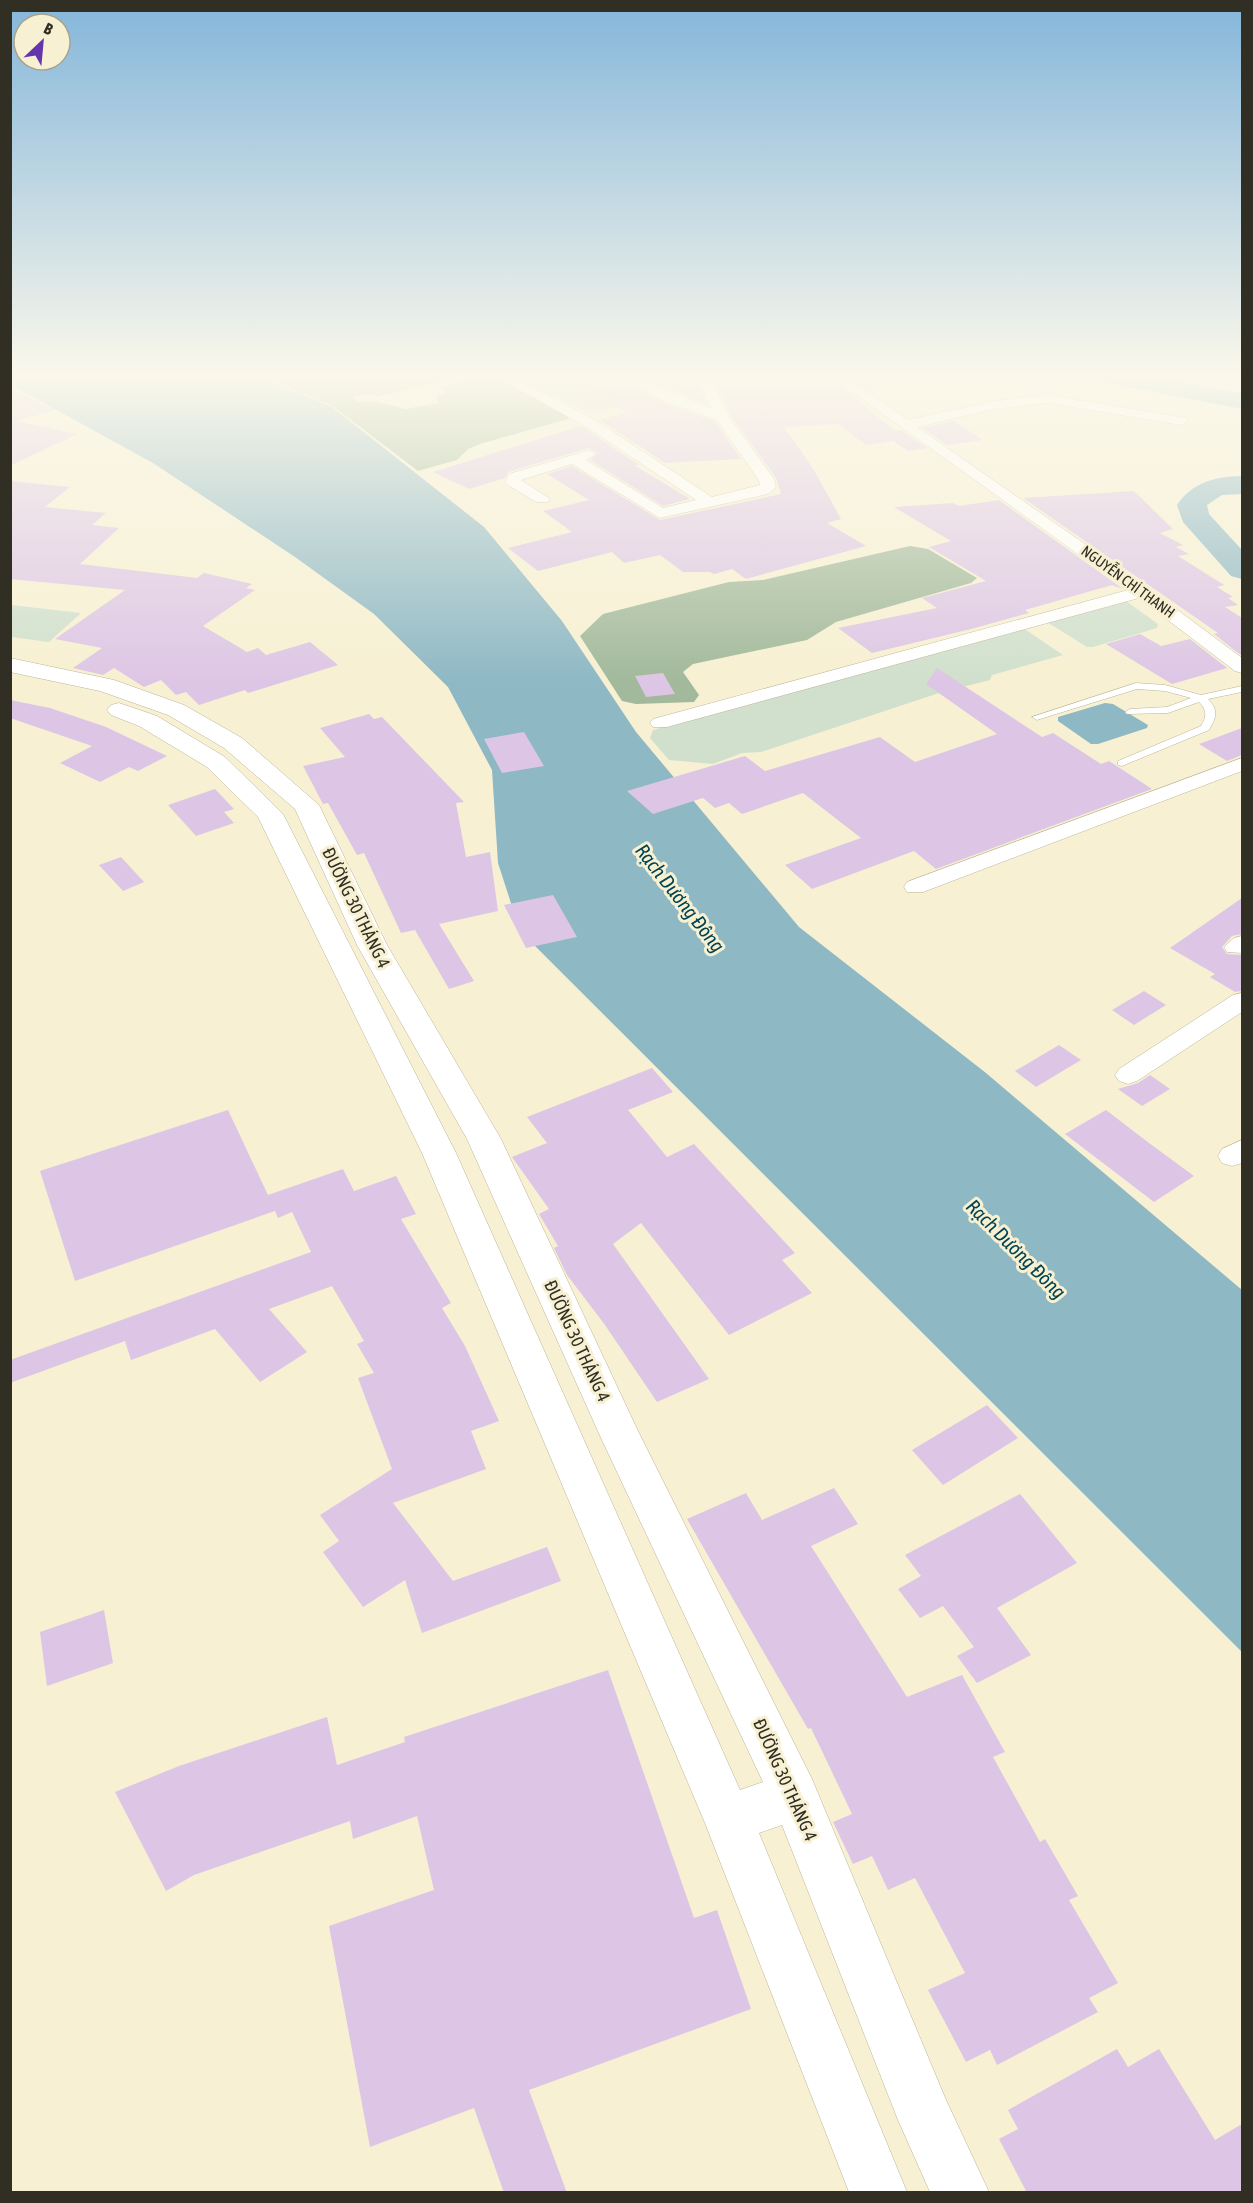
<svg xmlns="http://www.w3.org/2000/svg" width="1253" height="2203" viewBox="0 0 1253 2203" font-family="'Asap Condensed',sans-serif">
	<rect width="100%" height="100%" fill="#f7f0d2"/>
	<!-- green -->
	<path fill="#d0e0cc" d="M508,375H553L614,402L608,404L615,407L590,413Z
		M1126,601L1158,624L1157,628L1093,647H1087L1047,622Z
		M11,605L81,613L49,642L11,637Z
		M1011,629L1026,630L1063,655L992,675L990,680L939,693L761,752L742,753L713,764L669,760L650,738L653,730Z"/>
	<!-- forest -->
	<path fill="#a2b99b" d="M297,375H357L373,379L390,375H433L445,380L377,397L371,394L353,397L358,402L374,401L406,409L438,403L436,396L448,392L439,387L494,375L569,414L568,419L483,443L468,449L457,460L418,471L334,407L276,382Z
		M910,546L928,549L977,578L971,583L836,622L807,640L693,664L683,672L699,695L694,702L636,704L622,701L580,636L603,614L729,582L763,580Z"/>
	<!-- water -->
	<path fill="#8eb8c4" d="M10,375H255L332,407L484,527L562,621L636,732L799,927L986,1073L1242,1290V1652L520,931L498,863L492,770L448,687L374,614L295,557L153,463L11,385Z
		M1105,703L1113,704L1148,725L1147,728L1098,744H1091L1058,721V717Z"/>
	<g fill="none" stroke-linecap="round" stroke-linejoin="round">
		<!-- river -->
		<path fill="#8eb8c4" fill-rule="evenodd" d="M1094,375H1144L1242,393V409L1107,383L1098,380Z
			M1242,476V494L1222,495L1207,505L1209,514L1242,550V579L1231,576L1183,522L1177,505C1193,482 1214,477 1242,476Z"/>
	</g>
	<!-- building -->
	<path fill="#ddc6e5" d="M554,375H612L666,404L716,422L741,459L665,463L600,420L627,412L609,404L615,402Z
		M636,375L695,376L707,404Z
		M713,375H827L895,431L901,430L927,448L908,451L893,441L866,445L838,424L784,427L814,470L841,519L827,523L866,546L746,579L732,569L714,574L710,572H683L660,555L624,563L612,552L538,571L508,548L572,532L543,511L589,500L547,474L572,466L660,520L781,494L776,478L731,416Z
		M846,375H897L898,381L868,389Z
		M10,388L55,410L16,421L77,434L10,466Z
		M954,421L983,440L947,445L922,428Z
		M581,426L639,465H634L690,499L663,506L590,460L598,453L588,448L508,472L505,478L469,489L433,472Z
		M10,481L70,487L45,507L106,513L92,525L119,528L80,564L197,578L204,573L252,584L246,588L255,590L203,626L247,652L258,648L266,655L310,642L338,665L248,693L245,690L199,705L186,692L176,695L161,680L144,687L114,668L103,675L73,668L102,648L55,639L125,590L10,579Z
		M1134,491L1173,529L1160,533L1183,545L1176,547L1189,554L1178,556L1224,585L1217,587L1233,597L1228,598L1238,605L1225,607L1242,618V656L1214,634L1218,633L1023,498Z
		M999,500L1123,589L1112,585L1025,610L1029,613L971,629L872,653L838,628L937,608L922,598L986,581L929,547L951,541L894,507L953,503L959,506Z
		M1140,634L1161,646L1190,639L1227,668L1172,684L1106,644Z
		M937,668L1042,737L1053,733L1101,764L1109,761L1152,789L936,869L914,851L812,889L785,865L861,838L803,793L742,814L729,803L715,808L703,798L653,814L627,791L745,756L765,771L880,737L915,762L997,734L926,684Z
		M663,673L675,694L646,697L635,676Z
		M10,700L50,708L106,727L167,756L138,771L129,767L100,782L60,763L92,746L10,718Z
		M369,714L374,719L382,717L464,802L456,803L466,857L490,852L498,911L439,924L474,981L449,989L415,930L401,933L364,853L357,855L328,803L323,804L303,766L345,757L320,728Z
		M1242,728V755L1227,761L1199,744Z
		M524,732L544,766L502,773L484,739Z
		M215,789L234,809L224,812L234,823L196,836L168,805Z
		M121,857L144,882L123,891L99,865Z
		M553,895L577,937L526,948L504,905Z
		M1242,898V934L1232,936L1222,947L1227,954L1242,955V991L1235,992L1210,977L1215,974L1170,948Z
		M1144,991L1166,1005L1134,1025L1112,1010Z
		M1059,1045L1081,1060L1036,1087L1015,1071Z
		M652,1068L673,1092L628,1110L667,1157L694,1144L795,1253L782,1260L812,1293L729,1335L641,1223L613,1244L709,1379L657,1402L605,1325L567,1275L554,1248L558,1246L539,1214L549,1209L512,1157L547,1143L527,1117Z
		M1150,1075L1170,1089L1142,1106L1118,1089L1138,1083Z
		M228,1110L268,1195L343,1169L354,1191L396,1176L416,1214L401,1219L451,1303L442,1308L465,1346L499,1421L471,1431L486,1469L393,1503L453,1581L547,1547L561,1581L422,1633L405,1580L363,1607L323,1552L339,1541L320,1515L392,1469L358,1378L374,1373L357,1344L364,1341L332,1286L269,1309L307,1352L260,1382L215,1329L131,1360L125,1341L10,1383V1360L311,1252L292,1212L278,1218L275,1211L75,1281L40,1171Z
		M1106,1110L1149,1143L1194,1176L1154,1202L1065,1134Z
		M987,1405L1018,1438L943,1485L912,1450Z
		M834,1488L858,1524L811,1546L907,1697L962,1675L1005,1752L993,1757L1040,1842L1045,1839L1078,1896L1069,1900L1118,1983L1089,1998L1098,2012L997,2065L990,2050L966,2062L928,1990L965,1973L915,1878L888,1890L872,1856L853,1864L833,1822L852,1814L811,1728L808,1729L687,1519L746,1493L762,1520Z
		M1020,1494L1077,1563L997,1608L1031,1655L977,1683L957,1656L974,1647L943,1606L920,1618L898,1589L921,1576L905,1555Z
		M104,1610L113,1663L47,1686L40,1632Z
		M608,1670L694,1918L717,1910L751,2009L529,2090L567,2193H504L474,2108L370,2147L329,1926L434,1890L417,1816L353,1839L350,1821L194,1875L166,1891L115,1792L179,1766L327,1717L337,1765L405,1742L404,1737Z
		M1117,2049L1128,2067L1159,2049L1215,2140L1242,2124V2193H1027L999,2139L1018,2129L1008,2110Z"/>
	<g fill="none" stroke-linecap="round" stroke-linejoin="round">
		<defs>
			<path id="lane" d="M477,375H486L436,389L433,387Z
				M1136,683L1165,685L1201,695L1242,686V692L1208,699C1219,710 1216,718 1209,730L1122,766L1118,765V761L1201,726C1207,716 1207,710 1199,702L1168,713L1127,714L1125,712L1130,709L1167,707L1191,698L1165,691L1137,689L1040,719L1037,720L1032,717Z"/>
			<path id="street" d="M493,375H509L595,420L712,497L760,485L758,479L717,420L667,402L614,375H631L711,408L697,375H710L729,417L774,479L776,487L768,494L660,518L572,464L521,480L550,499L548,502H536L508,485L505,482L509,474L589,450L596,454L586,460L663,508L696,500L585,426Z
				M829,375H843L908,420L994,401L1047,395L1186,418L1188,421L1181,425L1047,403L994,409L917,427L1148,588L1242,658V673L1235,671L1139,598L667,727H653L650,723L653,719L1128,590Z
				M1242,758V771L923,892H907L904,887L907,882Z
				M1242,936V953L1227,952L1224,947L1234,938Z
				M1242,993V1012L1137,1081L1128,1084L1119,1081L1115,1075L1119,1069L1233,995Z
				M1242,1140V1163L1232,1166L1222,1163L1218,1156L1222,1149Z"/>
			<path id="primary" d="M10,658L114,680L184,705L242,738L319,805L387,945L501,1139L638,1431L812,1779L946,2100L989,2192H930L898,2120L782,1825L759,1833L907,2192H849L705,1823L422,1153L258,817L207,767L139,726L111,715L107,710L111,705L119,703L157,716L225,757L283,814L456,1153L740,1790L763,1782L601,1438L467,1139L357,945L295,809L224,748L168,715L100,691L10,672Z"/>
		</defs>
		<!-- lane casing -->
		<use href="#lane" stroke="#bbb598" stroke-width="1"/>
		<!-- street casing -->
		<use href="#street" stroke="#bbb598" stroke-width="1"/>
		<!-- primary casing -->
		<use href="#primary" stroke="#bbb598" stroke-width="1"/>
		<!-- lane -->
		<use href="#lane" fill="#fff" fill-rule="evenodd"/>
		<!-- street -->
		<use href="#street" fill="#fff" fill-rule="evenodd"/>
		<!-- primary -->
		<use href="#primary" fill="#fff" fill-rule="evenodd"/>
	</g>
	<!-- sky -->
	<linearGradient id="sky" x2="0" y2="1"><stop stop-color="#84b6da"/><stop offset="0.55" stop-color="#fbf8eb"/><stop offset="1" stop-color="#fbf8eb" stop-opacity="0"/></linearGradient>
	<rect width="1253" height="683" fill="url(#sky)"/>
	<g text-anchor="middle" stroke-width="6" stroke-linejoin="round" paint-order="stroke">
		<!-- far-street labels -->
		<g font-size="15" fill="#312e23" stroke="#f7f0d2">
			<text transform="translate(1128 582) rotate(36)" y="5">NGUYỄN CHÍ THANH</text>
		</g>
		<!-- street labels -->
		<g font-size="18" fill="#312e23" stroke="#f7f0d2">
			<text transform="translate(356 908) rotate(64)" y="6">ĐƯỜNG 30 THÁNG 4</text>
			<text transform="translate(577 1341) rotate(65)" y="6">ĐƯỜNG 30 THÁNG 4</text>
			<text transform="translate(785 1780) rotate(66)" y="6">ĐƯỜNG 30 THÁNG 4</text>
		</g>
		<!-- water labels -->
		<g font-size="20" font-style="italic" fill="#024351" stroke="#f7f0d2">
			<text transform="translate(680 898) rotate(52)" y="7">Rạch Dương Đông</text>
			<text transform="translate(1016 1249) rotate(45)" y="7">Rạch Dương Đông</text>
		</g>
	</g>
	<!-- border -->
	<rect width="1253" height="2203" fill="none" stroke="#312e23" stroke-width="24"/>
	<!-- north arrow -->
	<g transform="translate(42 42) rotate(26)"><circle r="28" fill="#f7f0d2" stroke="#a8a28c" stroke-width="1.5"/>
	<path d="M0-4.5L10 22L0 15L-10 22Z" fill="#6535ad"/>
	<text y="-9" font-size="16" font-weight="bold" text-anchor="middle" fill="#312e23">B</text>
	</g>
</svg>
